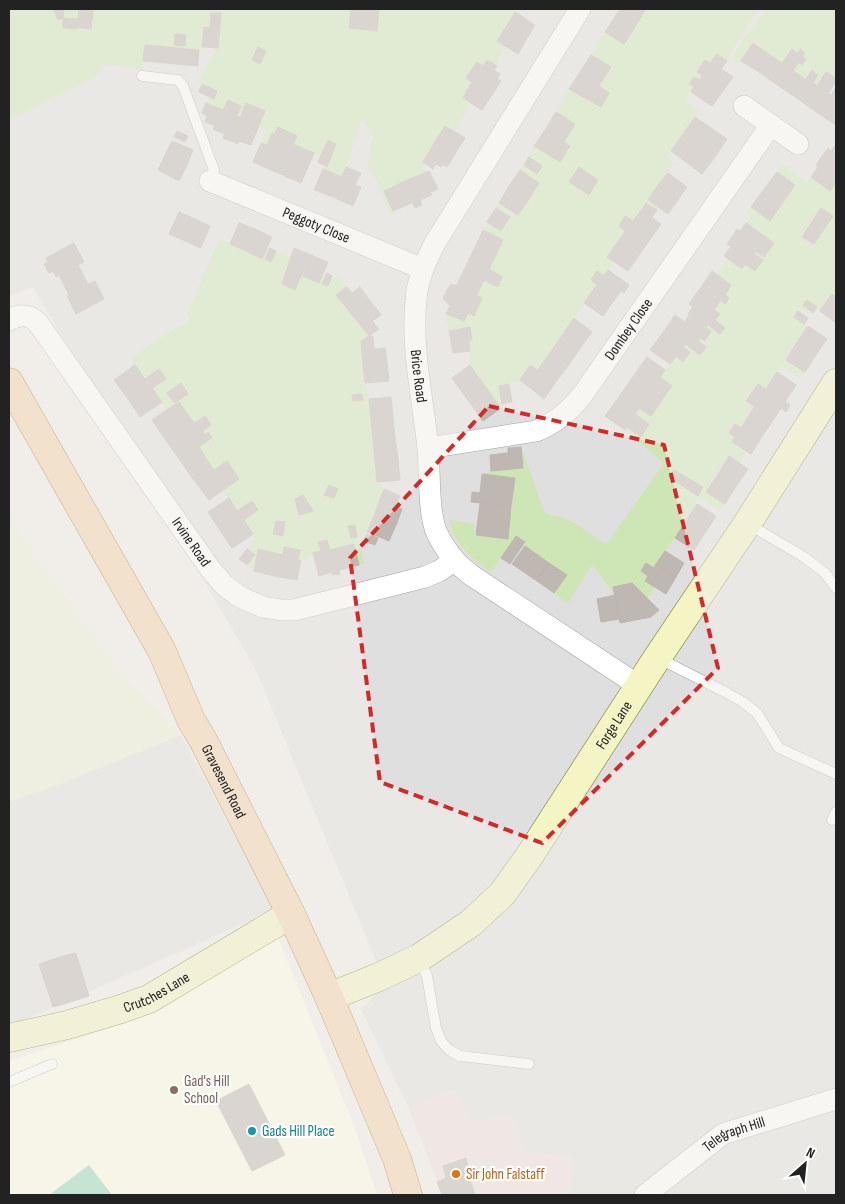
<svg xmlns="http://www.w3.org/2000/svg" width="845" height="1204" viewBox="0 0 845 1204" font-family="'Sofia Sans Condensed',sans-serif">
	<rect width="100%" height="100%" fill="#f1eee9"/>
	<!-- residential -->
	<path fill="#e0dfdf" d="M9,9H836V1195H569L573,1157L524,1152L513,1116L470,1121L454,1089L409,1109L361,1009L386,985L256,670L33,287L9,296Z
		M181,735L274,910L9,1027V802L52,787Z"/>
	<!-- commercial -->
	<path fill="#efdbdb" d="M454,1089L470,1121L513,1116L525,1152L573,1157L569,1195H443L409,1109Z"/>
	<!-- education -->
	<path fill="#fdfce7" d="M277,936L351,1118L377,1195H9V1061L126,1023Z"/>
	<!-- farmland -->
	<path fill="#ecedd7" d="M9,514L26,542L132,687L181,735L52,787L9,802Z"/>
	<!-- grass -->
	<path fill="#cee5b5" d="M9,9H517L497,41L505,46L497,60L499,61L497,66H483L477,62L466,78L472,82L463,98L471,103L455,132L445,126L423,162V169L429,171L384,191L393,211L390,214L373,173L367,170L373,135L362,120L342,177L323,169L327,167L318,162L320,156L293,144L297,136L278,127L275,134L272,133L267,145L261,143L266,131L258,127L265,111L241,118L237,116L241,106L228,101L223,110L206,103L209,97L214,98L217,91L198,83L217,48L202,47L199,50L145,45L142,70L101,63L99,74L9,120Z
		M643,9H759L729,55V59C723,64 712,64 705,60L697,72L702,76L700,80L694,77L690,84L694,87L684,101L699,111L667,157L674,163L648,200L659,208L652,217L641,210L633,221L625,216L619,226L625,231L607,257L614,262L604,276L597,271L591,279L597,285L537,371L530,366L520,380L499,386L502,404L501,408L470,365L469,340L472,339L470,328L449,331L446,314L464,321L468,313L474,316L482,299L477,295L486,276L500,282L502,277L489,269L503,240L483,230L499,203L518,215L539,183L520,170L534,146L560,162L570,146L564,142L575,124L556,112L569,89L600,107L609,93L599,86L610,67L591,55L605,32L624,44L645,11Z
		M766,9H836V79L826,72L817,86L813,83L818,75L812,70L805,79L793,71L799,62L802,64V56L804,53L800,49L797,53L791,49L782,63L753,43L741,61L735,62L733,55Z
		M782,164L807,182L811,177L830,191L836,183V289L820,311L817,307L813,313L810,310L808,313L800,308L794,317L808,326L786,359L805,372L800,378L781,366L766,389L758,384L747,401L755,406L741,428L735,424L729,433L735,437L732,442L746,451L739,463L729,456L706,492L725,504L720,511L698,497L695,502L697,504L654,568L646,564L641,571L648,576L645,581L655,587L647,599L632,583L614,587L615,595L592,565L568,603L554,593L566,575L525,546V542L517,536L491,572C471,558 455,545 449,520L474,524V536L475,537L476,535L508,539L515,478L482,474L491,471L522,468L521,447L545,513L563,518L575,523L606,545L664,463L625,430L627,427L641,436L649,424L635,414L639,408L651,416L672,386L660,377L676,356L682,361L683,347L685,344L700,355L706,347L698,341L700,338L705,341L709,336L708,334L710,331L706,327L708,325L724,328L715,320L719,314L714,310L720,301L725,304L729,298L725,295L731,285L717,274L727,259L741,269L745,264L755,271L763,260L754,253L755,251L764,257L774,243L746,223L750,216L747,213L751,207L770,220L795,185L777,172Z
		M219,239L262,259L267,247L291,257L282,284L295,290L301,276L319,283L324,272L338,279L339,277L347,287L337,295L369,336L361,349L369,399L377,482L384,489L364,541L357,537L364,563L359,565L353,544L330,550L319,542L321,551C313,553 306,560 298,560L300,550L285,547L283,555L258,550L254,571L239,559L256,539L244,520L258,510L252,501L237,511L223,490L239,479L227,461L214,470L199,447L212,438L208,433L205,435L203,431L211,425L205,416L194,423L179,402L152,420L151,419L166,409L152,388L166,378L159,369L145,379L130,358L190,319L187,315Z"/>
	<!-- pitch -->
	<path fill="#90d8ba" d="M89,1165L112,1195H49Z"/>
	<!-- building -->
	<path fill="#beb7b2" stroke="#c1b5ad" d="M54,9H64L63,18L58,20Z
		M79,9H93L91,29L77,27Z
		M351,9H379L377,31L349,28Z
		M620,9H643L645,10L635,27L616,15Z
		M515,12L535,25L526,40L506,27Z
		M211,13H221L218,48L202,47L204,27L210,28Z
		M616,15L635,27L624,44L605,32Z
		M63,18L78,19L77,29L63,28Z
		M506,27L526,40L518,54L497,41Z
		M175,34L186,35L185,46L174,45Z
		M753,43L770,55L759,72L741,61Z
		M145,45L199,50L198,66L143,61Z
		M258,47L266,51L260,64L252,60Z
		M792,49L797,53L776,84L759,72L770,55L782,63Z
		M800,49L805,53L802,56L806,59L802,65L799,62L793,71L805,79L794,96L776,84Z
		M717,54L727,61L721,69L733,77L723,91L697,72L705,60L710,63Z
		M591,55L611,67L600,84L580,72Z
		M487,60L497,66L494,70L500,74L497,79L501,81L492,95L466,78L477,62L483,66Z
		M812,70L818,75L813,83L817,86L826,72L831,75L809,107L794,96Z
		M580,72L600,84L599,86L609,93L601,107L569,89Z
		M831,75L836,79V81L828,94L831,95L836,87V108L828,120L809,107Z
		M702,76L723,91L712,106L691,92L694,87L689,84L694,77L700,80Z
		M472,82L492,95L482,110L463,98Z
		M202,84L217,91L214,99L199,92Z
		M228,100L241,106L237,116L241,118L231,141L223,138L225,134L213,129L215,126L205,122L207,116L202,113L206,103L223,110Z
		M246,103L265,111L251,145L239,141L238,144L231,141Z
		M836,108V125L828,120Z
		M556,112L575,124L564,142L545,130Z
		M695,117L727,139L715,157L683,134Z
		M445,126L465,138L456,152L436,140Z
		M278,127L297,136L280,174L253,162L261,143L267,145L272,133L275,134Z
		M545,130L570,146L560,162L534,146Z
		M177,131L188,136L185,142L174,137Z
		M683,134L715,157L702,174L671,151Z
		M328,140L336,144L327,167L318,162Z
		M436,140L456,152L447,167L443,164L441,167L436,164L433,169L423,162Z
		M172,141L193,150L187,165L165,155Z
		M293,144L314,153L301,183L280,174Z
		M835,145L836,146V170L820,159L828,148L831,151Z
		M165,155L187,165L179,181L158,170Z
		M529,157L542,166L537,174L524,165Z
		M820,159L836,170V183L830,191L811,177L818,167L816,165Z
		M346,167L361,173L355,185L361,187L353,206L333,197Z
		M579,167L598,180L589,195L569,182Z
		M323,169L342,177L333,197L314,190Z
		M520,170L539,183L529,199L509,186Z
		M429,171L438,189L430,192L432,195L420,200L422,205L415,208L403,182Z
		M777,172L795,185L783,202L764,189Z
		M668,173L687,187L678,200L658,185Z
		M403,182L412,203L393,211L384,191Z
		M658,185L678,200L668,214L648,200Z
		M509,186L529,199L518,215L499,203Z
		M764,189L783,202L770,221L751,207Z
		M646,203L657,210L652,217L641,211Z
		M496,208L510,217L505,224L491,215Z
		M821,208L833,216L823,231L811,223Z
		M641,210L661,224L644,248L624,233L625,231L619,226L625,216L633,221Z
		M179,212L193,218L183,240L169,234Z
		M491,215L505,224L501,231L487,222Z
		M193,218L210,226L201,248L183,240Z
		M239,223L255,229L246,251L230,244Z
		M746,223L774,243L764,257L755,251L754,253L732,237L737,229L740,231Z
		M811,223L823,231L814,244L802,237Z
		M255,229L272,237L262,259L246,251Z
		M483,230L503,240L495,257L475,247Z
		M624,233L644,248L628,271L607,257Z
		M732,237L763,260L755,271L745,264L742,269L724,256L731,246L727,244Z
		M74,243L84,262L78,265L88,284L95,281L104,299L76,314L67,296L69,295L59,275L56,277L53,271L49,273L44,264L48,262L46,258Z
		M475,247L495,257L489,269L502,277L500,282L466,266Z
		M270,248L276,251L271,262L265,259Z
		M294,248L311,255L295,290L282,284Z
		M311,255L328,262L319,283L303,276Z
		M466,266L486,276L477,295L457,285Z
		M608,270L629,285L624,293L621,291L615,299L596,286L597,285L591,280L597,271L604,276Z
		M712,271L731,285L725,295L729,298L725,304L701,287Z
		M327,273L332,276L328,286L322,284Z
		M486,276L500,282L498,287L484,280Z
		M450,285H457L482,298L474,316L468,313L464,321L446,314L450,306L443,298Z
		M596,286L615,299L603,316L584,303Z
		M347,287L352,293L360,287L371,302L353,316L336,295Z
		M701,287L720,301L714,310L720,314L715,320L725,328L720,334L708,325L706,327L688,314L693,307L689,304Z
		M832,294L836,297V323L820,311Z
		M807,300L817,307L813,313L803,305Z
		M371,302L381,315L372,321L379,329L369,336L353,316Z
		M798,311L808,318L804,324L794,317Z
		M675,315L685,322L689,315L711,331L705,341L700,338L698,341L706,347L700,355L685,344L684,346L664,331Z
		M574,318L592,332L581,347L563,334Z
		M808,326L827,339L816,355L797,342Z
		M470,327L472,340L451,343L449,331Z
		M664,331L684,346L683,347L690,352L683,362L676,356L670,364L650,350Z
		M563,334L581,347L568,366L550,353Z
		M369,336H373L374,349L385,348L387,362L363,365L361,341Z
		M469,340L470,351L453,353L451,343Z
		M797,342L816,355L805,372L786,360Z
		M550,353L568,366L555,383L537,371Z
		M647,357L665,370L660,377L672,386L662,400L632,378Z
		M387,362L389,381L365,383L363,365Z
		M135,365L145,379L159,369L163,374L128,399L114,380Z
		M470,365L485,386L467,399L452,378Z
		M530,365L555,383L544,399L520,380Z
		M777,372L796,385L785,402L766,389Z
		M163,374L166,379L152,388L162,402L140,417L128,399Z
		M632,378L662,400L651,416L639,408L638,410L619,397Z
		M181,383L188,394L174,403L167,393Z
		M509,384L512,402L502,404L499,386Z
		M758,384L790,405L786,412L781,408L774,419L746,401Z
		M485,386L501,408L483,421L467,399Z
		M362,394L363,400L353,401L352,395Z
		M391,397L393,418L371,420L369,399Z
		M619,397L638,410L635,414L649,424L641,437L627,427L625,430L605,416Z
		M179,402L194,423L167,442L152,420Z
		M755,406L774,419L761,438L743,425Z
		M205,416L211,425L203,431L205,435L208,432L212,438L180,460L167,442Z
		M393,418L395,438L373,440L371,420Z
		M735,424L741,428L743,425L761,438L751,454L732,442L735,437L729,433Z
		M395,438L398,459L375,461L373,440Z
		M199,447L211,466L193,479L180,460Z
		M521,447L523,468L491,471L490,455L508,453V448Z
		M729,456L748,469L737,485L719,473Z
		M398,459L400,480L377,482L375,461Z
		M227,461L239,479L209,500L193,479L211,466L214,470Z
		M674,470L703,487L698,496L669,477Z
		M719,473L737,485L725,504L706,492Z
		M482,474L515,478L511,506L471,502L472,492L480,493Z
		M329,485L338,489L334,498L324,495Z
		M384,489L400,496L395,507L402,509L396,525L374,516Z
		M303,495L313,511L299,515L295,499Z
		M229,498L237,511L252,501L255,505L219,529L208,512Z
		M480,503L511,506L508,539L476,535Z
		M697,504L716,516L705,533L686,521Z
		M255,505L258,510L244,520L253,534L232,548L219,529Z
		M374,516L396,525L389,541L367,532Z
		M276,521L285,522L283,536L273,534Z
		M686,521L705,533L694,550L675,538Z
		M355,525L357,537L351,538L348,526Z
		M367,534L378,538L375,545L364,541Z
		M516,536L525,542L510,564L501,558Z
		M327,540L330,550L334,549L340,574L332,575V572L319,576L313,553L321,551L318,542Z
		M354,544L359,565L339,570L334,549Z
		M525,546L549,563L537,581L512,564Z
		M284,547L300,550L298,560H301L297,580L274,576L279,554L283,555Z
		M247,549L255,555L247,565L239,559Z
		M258,549L279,554L274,576L254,571Z
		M665,551L684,563L676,577L656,564Z
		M549,563L567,575L554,593L537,581Z
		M646,563L654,568L656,564L676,577L666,594L645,581L648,576L641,571Z
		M632,583L659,610L651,617L620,623L613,587Z
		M615,595L619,619L601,622L597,599Z
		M76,953L89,996L77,1000L63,956Z
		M63,956L77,1000L64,1004L51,960Z
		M51,960L64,1004L53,1007L39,964Z
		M249,1084L285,1155L252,1171L216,1101Z
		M466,1158L469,1169L467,1170L475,1195H442L437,1182L446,1178L443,1166Z"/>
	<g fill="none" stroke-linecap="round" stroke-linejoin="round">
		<defs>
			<path id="lane" d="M142,76L178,80L183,86L214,170L210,181
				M748,524L804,557L825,573L836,588
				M658,658L727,693L743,702L757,713L779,748L836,774
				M832,820L836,812
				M419,959L427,976L436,1028L441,1041L449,1050L460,1056L529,1064
				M9,1082L52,1064"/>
			<g id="street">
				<path id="s1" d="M580,9L435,243C426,261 417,280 416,300C411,348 423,400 428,448C430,472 428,509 436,531C444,549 456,564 471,575L639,686"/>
				<path d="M744,106L798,144"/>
				<path id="s2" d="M210,181L423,269"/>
				<path id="s3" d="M9,320C20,314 29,314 38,323L211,570L224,585L240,597L263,607L282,610H294L306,607L425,577L439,571L454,561"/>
				<path id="s4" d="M428,448L536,431C556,423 570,411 583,394L771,125"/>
				<path id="s5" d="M645,1195L723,1134L836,1099"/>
			</g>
			<g id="secondary">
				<path id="s6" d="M329,997L379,977L419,958L471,923L502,894L528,858L657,658L747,524L836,383"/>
				<path id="s7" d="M9,1038L67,1025L121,1009L149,999L291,914"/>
			</g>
			<g id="primary">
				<path id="s8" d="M9,382L162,651L191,720L203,740L291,914L329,997L397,1159L408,1195"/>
			</g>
		</defs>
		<!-- lane casing -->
		<use href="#lane" stroke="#a3a3a3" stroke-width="11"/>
		<!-- street casing -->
		<use href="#street" stroke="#a3a3a3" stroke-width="22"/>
		<!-- secondary casing -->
		<use href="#secondary" stroke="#6a7110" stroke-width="29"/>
		<!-- primary casing -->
		<use href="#primary" stroke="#91610f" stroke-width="29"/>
		<!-- lane -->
		<use href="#lane" stroke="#fff" stroke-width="10"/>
		<!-- street -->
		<use href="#street" stroke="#fff" stroke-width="21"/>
		<!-- secondary -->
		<use href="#secondary" stroke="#f4f4c4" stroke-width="28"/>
		<!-- primary -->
		<use href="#primary" stroke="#f4d2ac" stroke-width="28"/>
	</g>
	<!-- marked area -->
	<path d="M0 0H845V1204H0ZM489,406L664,445L718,668L542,843L380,782L350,558Z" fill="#f1eee9" fill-opacity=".55" fill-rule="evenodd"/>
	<path fill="none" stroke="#d62828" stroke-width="4" stroke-dasharray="10 6" stroke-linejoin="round" d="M489,406L664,445L718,668L542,843L380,782L350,558Z"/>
	<!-- markers -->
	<circle fill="#8d6e63" stroke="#fff" stroke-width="2" cx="174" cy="1090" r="5"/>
	<circle fill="#0f9aa8" stroke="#fff" stroke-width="2" cx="252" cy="1131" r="5"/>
	<circle fill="#e8710a" stroke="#fff" stroke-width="2" cx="456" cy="1174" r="5"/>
	<g text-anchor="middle" stroke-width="4.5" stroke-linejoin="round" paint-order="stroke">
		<!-- street labels -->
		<g font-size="15" fill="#222" stroke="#fff">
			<text dy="5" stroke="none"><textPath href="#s2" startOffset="115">Peggoty Close</textPath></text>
			<text dy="5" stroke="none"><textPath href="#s4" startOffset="249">Dombey Close</textPath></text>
			<text dy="5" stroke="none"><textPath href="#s1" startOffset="412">Brice Road</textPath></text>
			<text dy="5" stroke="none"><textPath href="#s3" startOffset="299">Irvine Road</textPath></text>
			<text dy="5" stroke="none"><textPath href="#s6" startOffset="406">Forge Lane</textPath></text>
			<text dy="5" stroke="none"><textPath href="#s8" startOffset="454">Gravesend Road</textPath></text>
			<text dy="5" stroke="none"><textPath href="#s7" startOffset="155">Crutches Lane</textPath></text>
			<text dy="5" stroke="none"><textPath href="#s5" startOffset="109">Telegraph Hill</textPath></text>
		</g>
		<!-- education labels -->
		<g font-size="15" fill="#785e54" stroke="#fff" text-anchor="start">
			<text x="184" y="1086">Gad's Hill<tspan x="184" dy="17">School</tspan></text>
		</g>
		<!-- culture labels -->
		<g font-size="15" fill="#0d838f" stroke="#fff" text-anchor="start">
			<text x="262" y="1136">Gads Hill Place</text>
		</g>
		<!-- food labels -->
		<g font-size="15" fill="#c56008" stroke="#fff" text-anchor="start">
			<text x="466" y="1179">Sir John Falstaff</text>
		</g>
	</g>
	<!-- border -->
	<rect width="845" height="1204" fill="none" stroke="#222222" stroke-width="20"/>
	<!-- north arrow -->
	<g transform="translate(805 1164) rotate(27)" stroke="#ffffff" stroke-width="4" paint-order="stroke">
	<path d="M0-4L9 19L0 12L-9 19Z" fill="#222222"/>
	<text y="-8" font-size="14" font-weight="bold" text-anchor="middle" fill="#222222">N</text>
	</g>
</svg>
